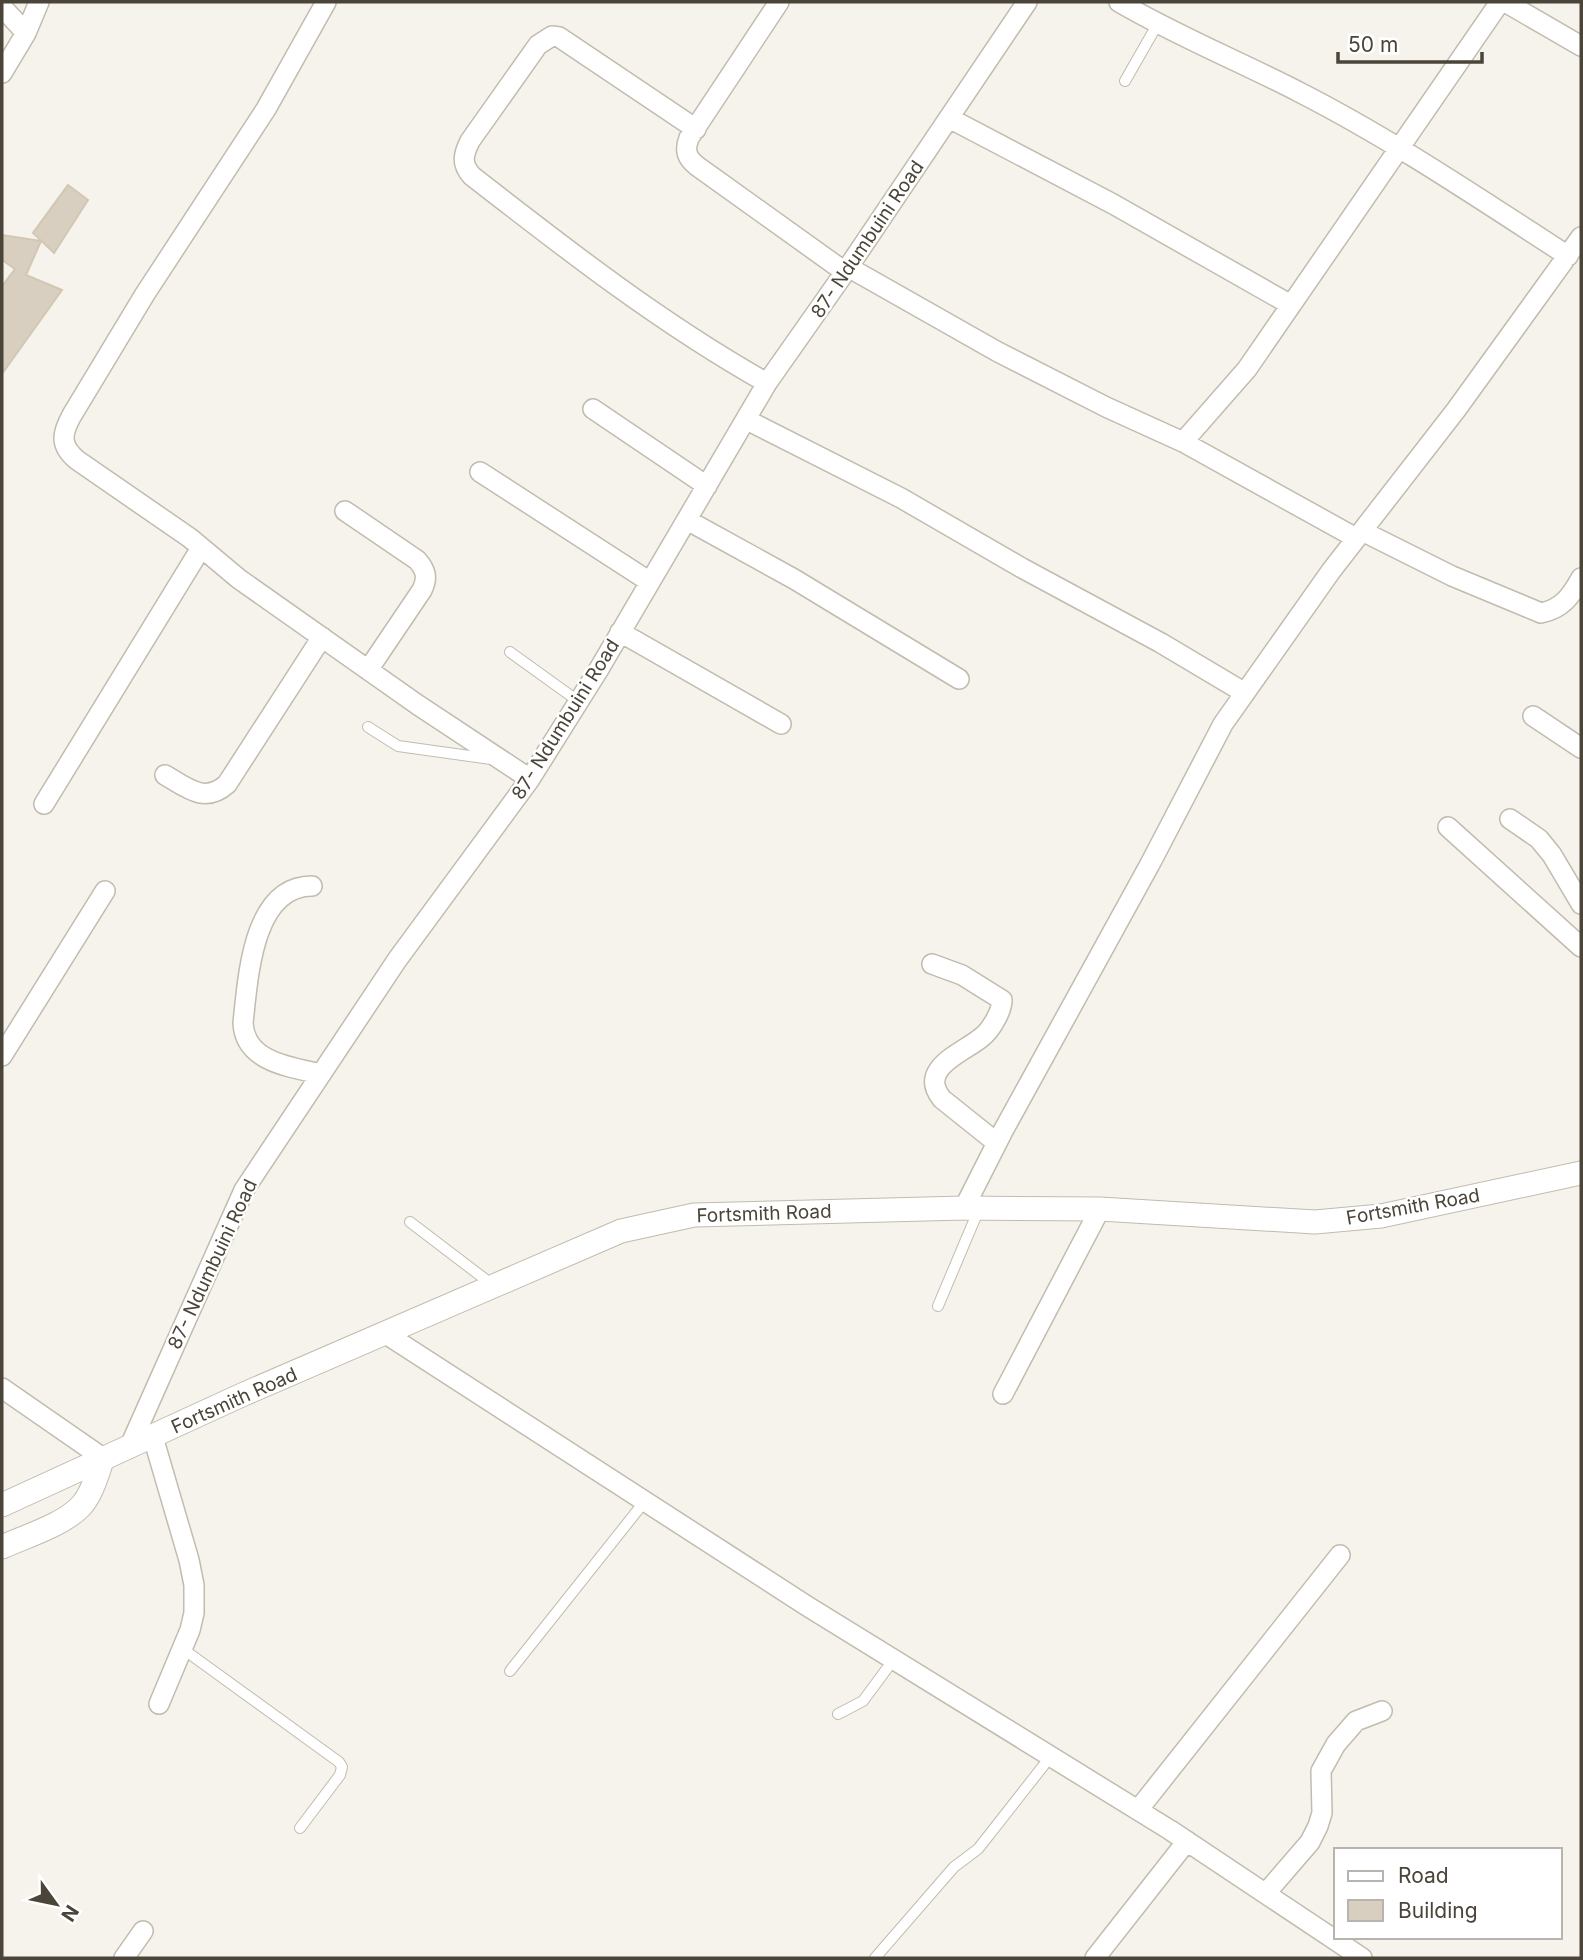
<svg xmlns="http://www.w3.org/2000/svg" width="1583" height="1960" viewBox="0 0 1583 1960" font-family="Inter,sans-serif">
	<rect width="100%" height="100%" fill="#f6f3ec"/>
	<!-- building -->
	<path fill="#d8cfc1" stroke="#d3c7b4" stroke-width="2" d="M68,185L88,200L54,253L33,233Z
		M2,235L41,241L26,275L62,290L2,374V286L15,269L2,260Z"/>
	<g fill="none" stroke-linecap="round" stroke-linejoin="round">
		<defs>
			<path id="service" d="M1125,81L1157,25
				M510,652L578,701
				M368,727L398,746L491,759
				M410,1222L494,1286
				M938,1306L979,1209
				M183,1649L339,1762L342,1767L340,1775L300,1828
				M510,1671L645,1501
				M838,1714L863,1701L894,1659
				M875,1958L954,1867L978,1849L1051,1756"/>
			<path id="minor" d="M326,2L266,109L145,294L72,415C62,433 59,445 77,460L190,538L239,579L418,705L530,779
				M779,2L689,138C684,151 687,158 697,166L845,272
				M1119,2C1177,36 1239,61 1299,92C1393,140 1480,199 1568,256
				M1505,2L1581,46
				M2,7L26,33
				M2,73L26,33L39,2
				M949,118L1113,204L1291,305
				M696,129L559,37L552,36L538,45L470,141C463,155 461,164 472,176C567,250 662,324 767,383
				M848,267L998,352L1106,407L1183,442L1356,538
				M593,409L707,486
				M747,420L901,498L1022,568L1161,643L1245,693
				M1183,442L1247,369L1500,2
				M480,472L650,582
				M345,511L417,560C426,570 428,578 422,590L368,670
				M687,520L794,579L959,679
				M1362,531L1452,576L1541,613C1562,609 1571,596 1581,578
				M620,632L781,724
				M1533,716L1581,748
				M165,775C187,788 205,804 227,784L322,637
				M44,804L201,548
				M1510,819L1539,839L1552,855L1581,904
				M1448,827L1581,947
				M312,886C252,886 248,979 243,1023C245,1062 290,1067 321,1074
				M932,964L962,975L1002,1000C1002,1011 991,1030 982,1037C963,1053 917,1068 942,1099L997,1143
				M2,1056L105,891
				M964,1208L1003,1131L1150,864L1223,724L1331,571L1456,410L1581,237
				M386,1334L807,1606L1170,1830L1362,1958
				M2,1388L103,1458
				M1003,1394L1100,1209
				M153,1437L189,1560L194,1585V1613L190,1630L159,1704
				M129,1448L244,1190L397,960L530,779L599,669L767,383L845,272L1027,2
				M1138,1810L1340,1555
				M1266,1893L1310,1842L1318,1826L1322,1813L1321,1771L1336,1744L1356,1721L1382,1711
				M124,1958L143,1931
				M1095,1958L1187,1841"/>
			<path id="tertiary" d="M2,1505L244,1394L621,1231L694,1215L964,1208L1100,1209L1315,1222L1381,1216L1581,1173
				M2,1547C24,1537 63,1525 80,1507C92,1495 97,1474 103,1458"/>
		</defs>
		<!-- service casing -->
		<use href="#service" stroke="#c2bbae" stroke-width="12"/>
		<!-- minor casing -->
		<use href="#minor" stroke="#c2bbae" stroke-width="22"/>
		<!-- tertiary casing -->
		<use href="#tertiary" stroke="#c2bbae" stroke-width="25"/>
		<!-- service -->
		<use href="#service" stroke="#fff" stroke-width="10"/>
		<!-- minor -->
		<use href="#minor" stroke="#fff" stroke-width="19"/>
		<!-- tertiary -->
		<use href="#tertiary" stroke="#fff" stroke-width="23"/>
	</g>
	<g text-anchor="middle" stroke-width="5" stroke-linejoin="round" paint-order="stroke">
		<!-- street labels -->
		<g font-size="19" fill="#4b4439" stroke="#fff">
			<text transform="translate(867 239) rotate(-56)" y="7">87- Ndumbuini Road</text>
			<text transform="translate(565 719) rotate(-58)" y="7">87- Ndumbuini Road</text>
			<text transform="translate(1413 1206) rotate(-10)" y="7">Fortsmith Road</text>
			<text transform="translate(764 1213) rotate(-2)" y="7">Fortsmith Road</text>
			<text transform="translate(212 1264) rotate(-65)" y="7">87- Ndumbuini Road</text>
			<text transform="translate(234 1400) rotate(-24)" y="7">Fortsmith Road</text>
		</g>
	</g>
	<!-- border -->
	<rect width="1583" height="1960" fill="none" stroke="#4b4439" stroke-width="7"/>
	<!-- legend -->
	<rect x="1334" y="1848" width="228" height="91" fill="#ffffff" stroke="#b7b4b0" stroke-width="2"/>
	<rect x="1348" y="1871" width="35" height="10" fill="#ffffff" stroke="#b7b4b0" stroke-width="2"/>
	<text x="1398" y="1883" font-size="21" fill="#4b4439">Road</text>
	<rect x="1348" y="1900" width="35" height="21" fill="#d8cfc1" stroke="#b7b4b0" stroke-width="2"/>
	<text x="1398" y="1918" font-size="21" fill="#4b4439">Building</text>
	<!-- north arrow -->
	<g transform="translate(56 1904) rotate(123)" stroke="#ffffff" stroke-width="5" paint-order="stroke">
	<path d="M0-5L12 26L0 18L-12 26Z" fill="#4b4439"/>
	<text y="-10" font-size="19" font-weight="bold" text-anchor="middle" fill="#4b4439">N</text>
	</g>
	<!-- scale -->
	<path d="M1338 52v10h144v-10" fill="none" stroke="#4b4439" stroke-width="3.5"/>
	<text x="1348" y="52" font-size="21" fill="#4b4439" stroke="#ffffff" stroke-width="5" paint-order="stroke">50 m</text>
</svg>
